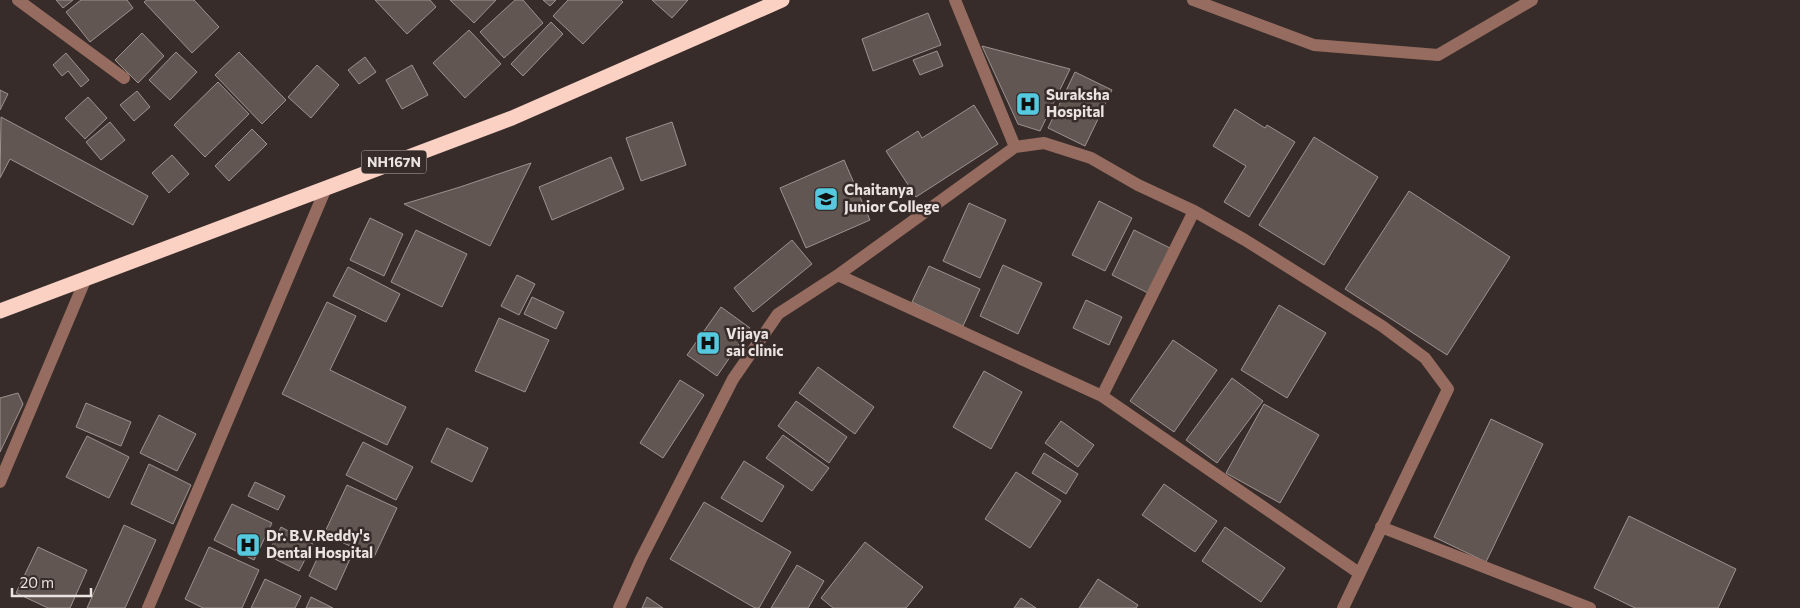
<svg xmlns="http://www.w3.org/2000/svg" width="1800" height="608" viewBox="0 0 1800 608" font-family="Commissioner,sans-serif">
	<rect width="100%" height="100%" fill="#372c29"/>
	<!-- building -->
	<path fill="#615652" stroke="#9f928e" d="M56,0H73L63,8Z
		M81,0H127L133,8L90,42L66,12Z
		M147,0H194L219,27L192,53L144,2Z
		M375,0H430L436,7L407,34Z
		M450,0H496L474,23Z
		M515,0H523L543,23L504,58L480,32Z
		M543,0H556L550,6Z
		M568,0H621L623,2L583,44L553,16Z
		M652,0H688L672,18Z
		M928,13L941,45L873,71L862,39Z
		M551,22L563,34L523,76L511,64Z
		M469,30L501,64L465,98L433,63Z
		M142,33L164,56L138,83L115,60Z
		M982,46L1070,69L1040,131L1018,124Z
		M937,51L943,66L920,75L913,60Z
		M176,52L197,72L170,100L149,80Z
		M239,52L286,100L262,124L215,75Z
		M66,53L89,80L81,87L68,71L62,76L53,65Z
		M365,57L376,72L359,84L348,70Z
		M317,65L339,85L311,118L288,97Z
		M412,65L428,95L402,109L386,80Z
		M1075,72L1112,90L1085,146L1048,128Z
		M218,82L249,114L205,157L174,125Z
		M0,90L8,94L0,110Z
		M137,91L150,107L134,121L120,105Z
		M88,97L107,118L85,139L65,118Z
		M974,105L998,144L916,197L886,151L918,131L922,138Z
		M1235,109L1265,128L1267,125L1295,142L1249,217L1224,202L1246,166L1213,146Z
		M1,117L148,196L133,225L10,159L0,178Z
		M110,122L125,140L101,160L86,142Z
		M672,122L686,165L641,181L626,138Z
		M252,129L267,144L229,181L215,166Z
		M1314,137L1378,177L1324,265L1259,225Z
		M172,155L189,174L169,193L152,173Z
		M611,157L624,189L552,220L539,187Z
		M844,160L870,220L806,248L780,188Z
		M531,163L490,246L404,204L460,187Z
		M1409,191L1510,257L1447,355L1345,289Z
		M1099,201L1132,218L1105,271L1072,255Z
		M969,203L1006,220L980,278L943,261Z
		M370,218L403,234L384,276L350,260Z
		M416,230L467,254L442,307L391,282Z
		M1134,230L1170,248L1148,293L1112,275Z
		M792,240L812,264L753,312L734,288Z
		M1003,265L1042,283L1018,334L980,316Z
		M929,266L980,289L963,326L912,302Z
		M348,267L400,294L386,322L333,296Z
		M517,275L535,284L519,315L501,306Z
		M532,297L564,312L556,329L524,314Z
		M1086,300L1122,317L1109,345L1073,328Z
		M327,302L356,316L330,370L406,407L387,445L282,394Z
		M1279,305L1326,333L1287,398L1241,370Z
		M721,307L750,328L717,376L687,355Z
		M499,318L549,340L525,392L475,371Z
		M1173,340L1217,370L1174,432L1130,401Z
		M818,367L874,407L855,434L799,393Z
		M984,371L1022,392L991,449L953,427Z
		M1232,378L1263,401L1217,463L1186,440Z
		M680,380L704,395L663,458L640,443Z
		M18,393L23,404L0,452V398Z
		M796,401L847,437L829,463L778,426Z
		M86,403L131,422L121,446L76,427Z
		M1264,404L1319,435L1280,503L1226,473Z
		M159,415L196,434L177,471L140,453Z
		M1491,419L1543,444L1486,562L1434,537Z
		M1061,421L1094,445L1078,467L1045,443Z
		M447,428L488,448L472,482L431,462Z
		M783,435L829,468L812,491L766,458Z
		M87,436L129,457L109,498L66,477Z
		M363,442L413,467L396,500L346,475Z
		M1044,453L1078,474L1066,494L1032,473Z
		M744,461L784,486L762,522L721,498Z
		M149,464L191,485L173,524L131,504Z
		M1016,472L1061,501L1030,548L985,519Z
		M255,482L285,496L278,510L248,496Z
		M1164,484L1217,521L1195,552L1142,515Z
		M347,485L397,508L374,557L324,534Z
		M704,502L791,552L759,608H755L670,559Z
		M232,504L272,523L254,560L214,540Z
		M1629,516L1736,569L1718,608H1635L1594,588Z
		M124,525L156,540L125,608H87Z
		M281,527L313,544L299,571L267,555Z
		M1225,527L1285,568L1261,602L1202,561Z
		M865,542L923,587L906,608H833L821,598Z
		M323,546L350,559L336,590L309,576Z
		M38,547L87,570L70,608H48L16,593Z
		M209,547L259,570L242,608H203L185,599Z
		M797,565L824,581L808,608H771Z
		M265,579L301,596L295,608H251Z
		M1098,579L1138,605L1136,608H1079Z
		M311,597L333,608H306Z
		M647,597L663,608H642Z
		M1021,598L1036,608H1014Z"/>
	<g fill="none" stroke-linecap="round" stroke-linejoin="round">
		<!-- minor -->
		<path stroke="#956c5f" stroke-width="12" d="M18,0L124,78
			M955,0L1015,147
			M1193,0L1314,45L1438,55L1532,0
			M1194,211L1102,396L1359,573
			M838,275L1102,396
			M0,482L86,278
			M1381,527L1590,608
			M148,608L326,188
			M619,608L641,559L733,379L778,314L838,275L1015,147L1044,143L1091,158L1138,185L1194,211L1245,240L1382,326L1425,358L1448,389L1343,608"/>
		<!-- highway -->
		<path stroke="#fbd1c4" stroke-width="15" d="M0,311L512,118L782,0"/>
	</g>
	<!-- icons -->
	<defs>
		<symbol id="hospital-square" viewBox="-11 -11 22 22"><rect x="-9" y="-9" width="18" height="18" rx="4" fill="#55cadf" stroke="#372c29"/><path d="M-5-5h3v3.5h4V-5h3V5h-3V1.5h-4V5h-3Z" fill="#111"/></symbol>
		<symbol id="university-square" viewBox="-11 -11 22 22"><rect x="-9" y="-9" width="18" height="18" rx="4" fill="#55cadf" stroke="#372c29"/><path d="M0-5L7-2L0 1L-7-2ZM-4 1L0 2.5L4 1V4Q0 6-4 4Z" fill="#111"/></symbol>
	</defs>
	<g fill-rule="evenodd">
		<use href="#hospital-square" x="1014" y="90" width="28" height="28"/>
		<use href="#university-square" x="812" y="185" width="28" height="28"/>
		<use href="#hospital-square" x="694" y="329" width="28" height="28"/>
		<use href="#hospital-square" x="234" y="531" width="28" height="28"/>
	</g>
	<g text-anchor="middle" stroke-width="5" stroke-linejoin="round" paint-order="stroke">
		<!-- shield labels -->
		<rect fill="#372c29" stroke="#b4acaa" stroke-width="1" x="361.5" y="150.5" width="65" height="23" rx="4"/>
		<g font-size="14" font-weight="bold" fill="#eae3e1">
			<text x="394" y="167">NH167N</text>
		</g>
		<!-- poi labels -->
		<g font-size="15" font-weight="bold" fill="#eae3e1" stroke="#372c29" text-anchor="start">
			<text x="1046" y="100">Suraksha<tspan x="1046" dy="17">Hospital</tspan></text>
			<text x="844" y="195">Chaitanya<tspan x="844" dy="17">Junior College</tspan></text>
			<text x="726" y="339">Vijaya<tspan x="726" dy="17">sai clinic</tspan></text>
			<text x="266" y="541">Dr. B.V.Reddy's<tspan x="266" dy="17">Dental Hospital</tspan></text>
		</g>
	</g>
	<!-- scale -->
	<path d="M12 588v8h79v-8" fill="none" stroke="#eae3e1" stroke-width="2.5"/>
	<text x="20" y="588" font-size="15" fill="#eae3e1" stroke="#372c29" stroke-width="4" paint-order="stroke">20 m</text>
</svg>
